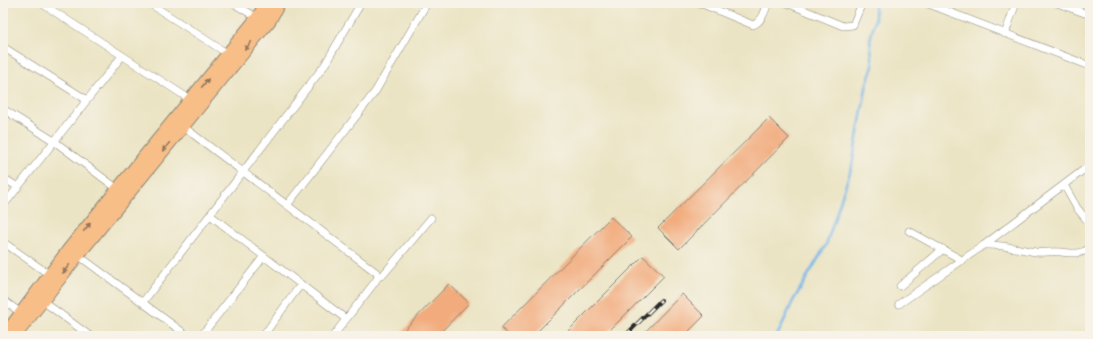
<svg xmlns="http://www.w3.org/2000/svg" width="1093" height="339" viewBox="0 0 1093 339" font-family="Pangolin,sans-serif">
	<rect width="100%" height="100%" fill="#f7f3e8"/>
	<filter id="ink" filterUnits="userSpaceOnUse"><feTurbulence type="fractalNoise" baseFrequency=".025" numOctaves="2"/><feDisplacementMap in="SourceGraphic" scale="8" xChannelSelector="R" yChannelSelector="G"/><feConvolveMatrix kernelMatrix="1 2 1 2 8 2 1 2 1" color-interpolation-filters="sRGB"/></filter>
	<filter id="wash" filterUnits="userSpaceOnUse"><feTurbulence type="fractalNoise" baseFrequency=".012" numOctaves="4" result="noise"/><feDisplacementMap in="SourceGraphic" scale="16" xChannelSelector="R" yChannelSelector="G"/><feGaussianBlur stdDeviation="0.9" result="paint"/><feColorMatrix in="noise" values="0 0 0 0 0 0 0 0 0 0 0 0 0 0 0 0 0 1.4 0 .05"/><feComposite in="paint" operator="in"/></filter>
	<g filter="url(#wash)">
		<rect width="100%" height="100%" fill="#ebe4c4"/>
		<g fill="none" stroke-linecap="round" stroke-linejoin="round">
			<!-- stream -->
			<path stroke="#75b6e9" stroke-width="2.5" d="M777,336L793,301L826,245L852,166L867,83L873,66L870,40L875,19V3"/>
		</g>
		<g id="blocks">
			<!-- building -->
			<path fill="#f2ab7d" d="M769,118L789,138L679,249L658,228Z
				M611,217L632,237L533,336H510L501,328Z
				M643,256L664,276L604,336H563Z
				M449,284L469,303L437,336H398Z
				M682,294L704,316L684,336H641Z"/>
		</g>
	</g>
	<g filter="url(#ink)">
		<use href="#blocks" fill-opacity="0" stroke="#8b8878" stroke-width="1"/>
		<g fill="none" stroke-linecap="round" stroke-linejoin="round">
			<defs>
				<path id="street" d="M41,3L191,100
					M149,3L228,54
					M233,3L259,19
					M700,3L753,25C762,22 765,11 768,3
					M787,3L843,26L853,25L862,3
					M926,3L1090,66
					M1057,3L1090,15
					M1005,34L1016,3
					M3,47L87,100
					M3,109L54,141L119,190
					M181,125L377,273L378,277L375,282L333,336
					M3,178L18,187
					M1064,185L1077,208L1090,224
					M287,205L375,92L427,3
					M3,206L122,56
					M210,215L346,319
					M909,231L962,260
					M3,242L50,275
					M984,245C1002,244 1018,249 1036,252C1044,253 1052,251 1061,252C1072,253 1080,255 1090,248
					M75,253L188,336
					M378,277L383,275L431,218
					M900,286L943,249
					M40,299L90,336
					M3,300L24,315
					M143,302L324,66L361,3
					M899,304L984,245L1090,165
					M201,336L264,256
					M263,336L301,284"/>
				<path id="primary" d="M4,336L69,249L257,18L267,3
					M15,336L78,255L270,20L279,3"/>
			</defs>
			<!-- street casing -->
			<use href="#street" stroke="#8b8878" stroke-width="8"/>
			<!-- primary casing -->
			<use href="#primary" stroke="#8b8878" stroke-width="14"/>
			<!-- street -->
			<use href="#street" stroke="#fff" stroke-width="7"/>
			<!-- primary -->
			<use href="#primary" stroke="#f7be88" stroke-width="12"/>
			<defs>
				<path id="rail" d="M625,336L661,300
					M1081,336L1090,330"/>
			</defs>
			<!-- rail casing -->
			<use href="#rail" stroke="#2b2b2b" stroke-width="4"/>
			<!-- rail -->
			<use href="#rail" stroke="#f7f3e8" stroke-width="2.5" stroke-dasharray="8" stroke-linecap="butt"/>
		</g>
		<!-- one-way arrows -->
		<defs><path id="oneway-solid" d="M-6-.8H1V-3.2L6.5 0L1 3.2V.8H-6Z"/></defs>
		<g fill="#91745a">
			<use href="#oneway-solid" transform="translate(248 46) rotate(129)"/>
			<use href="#oneway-solid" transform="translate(205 83) rotate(-51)"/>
			<use href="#oneway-solid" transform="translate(166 147) rotate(129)"/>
			<use href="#oneway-solid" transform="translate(87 227) rotate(-51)"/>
			<use href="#oneway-solid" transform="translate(66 269) rotate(128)"/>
		</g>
	</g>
	<!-- margin -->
	<rect width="1093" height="339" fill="none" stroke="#f7f3e8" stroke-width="16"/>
</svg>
